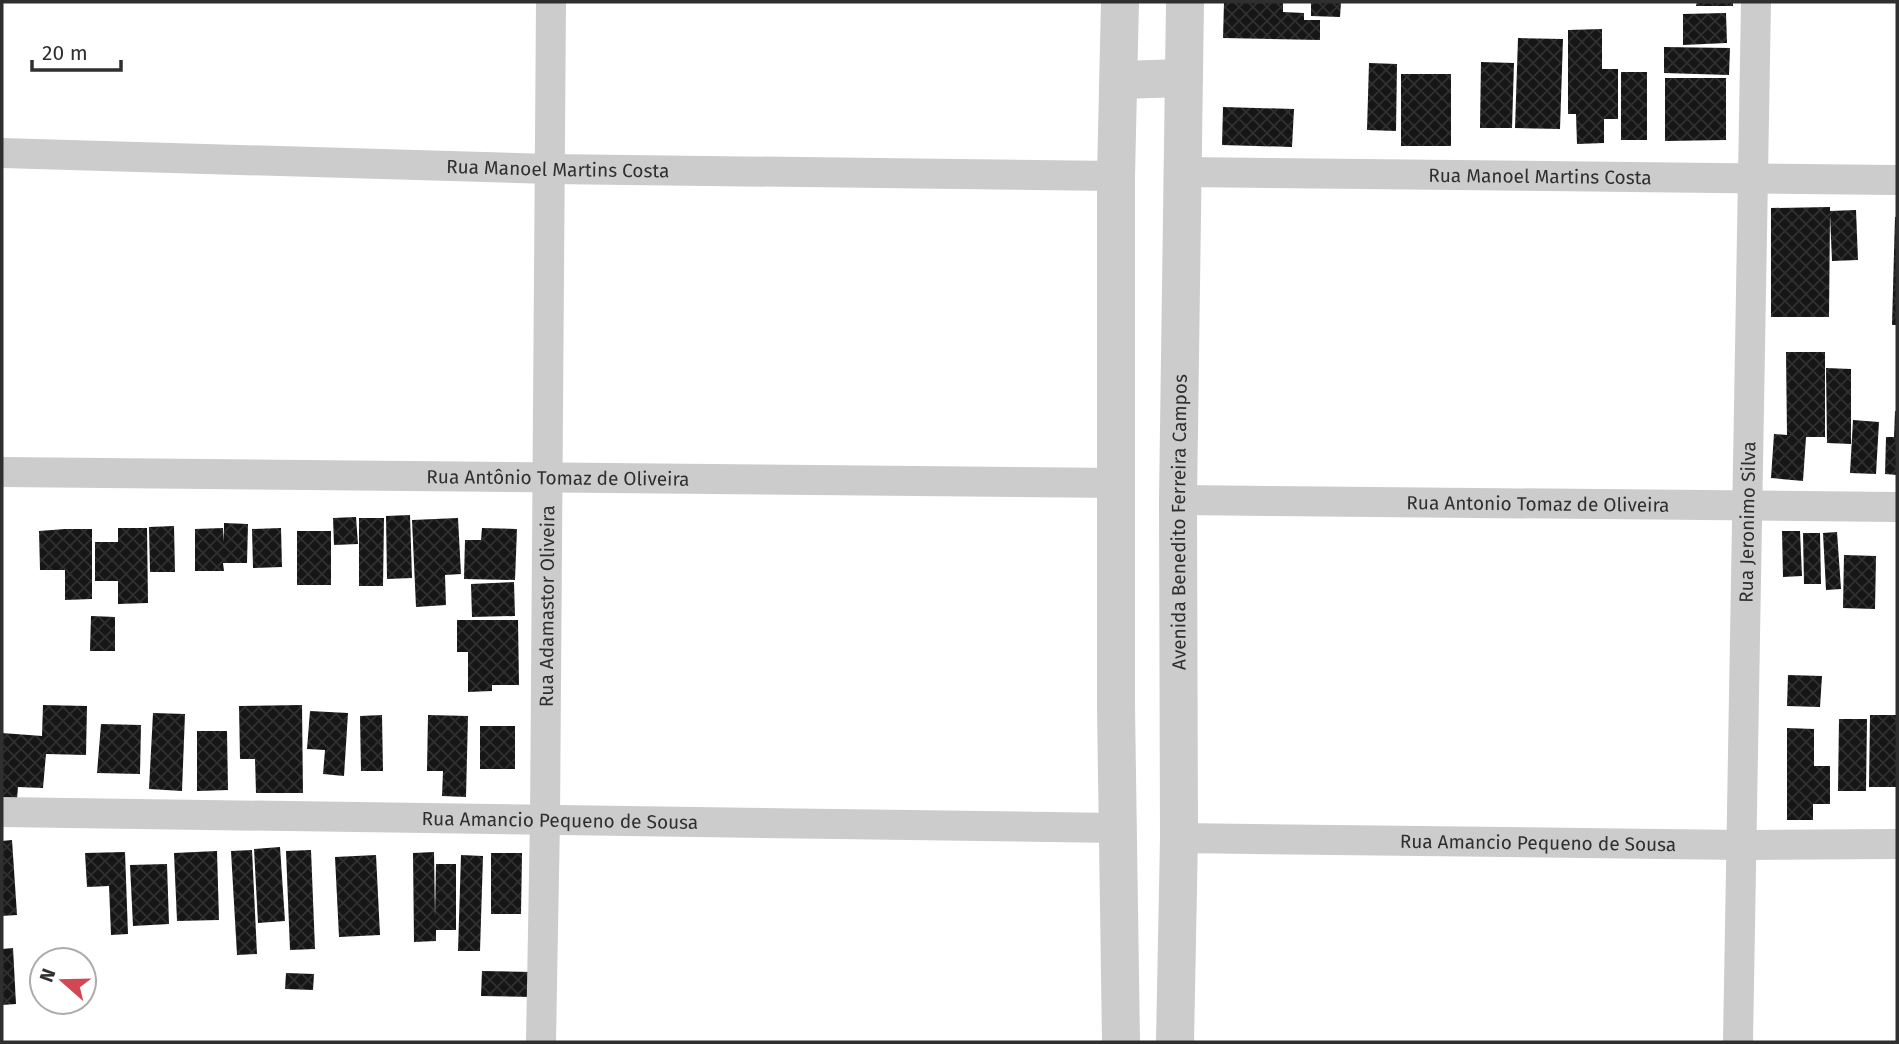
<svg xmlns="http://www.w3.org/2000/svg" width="1899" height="1044" viewBox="0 0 1899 1044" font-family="'Fira Sans',sans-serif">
	<defs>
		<pattern id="building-cross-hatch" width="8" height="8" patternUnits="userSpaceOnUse" patternTransform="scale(1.75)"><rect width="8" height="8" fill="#161616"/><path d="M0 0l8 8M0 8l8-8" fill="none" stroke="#303030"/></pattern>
	</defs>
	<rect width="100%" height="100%" fill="#fff"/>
	<!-- building -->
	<path fill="url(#building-cross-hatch)" d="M1224,2H1283V12L1304,13V20H1320V40L1223,38Z
		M1311,2H1341L1340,17L1311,16Z
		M1697,2H1733V6H1696Z
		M1726,13L1727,43L1683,45V14Z
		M1602,29V69H1618V119H1604V143L1577,144L1576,114H1568V30Z
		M1518,38L1563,39L1560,129L1515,128Z
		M1664,47L1730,48L1729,75L1664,73Z
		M1481,62L1514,63L1512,128H1480Z
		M1369,63L1397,64L1396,131L1367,130Z
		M1621,72H1647V140H1621Z
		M1401,74H1451V146H1401Z
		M1665,78H1726V140L1665,141Z
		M1223,107L1294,109L1292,147L1222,145Z
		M1830,207V211L1856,210L1858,260L1832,261L1830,215L1829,317H1771V208Z
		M1895,217H1897V325H1892Z
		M1786,352H1825V437H1806L1803,481L1771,478L1774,434L1787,435Z
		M1826,368L1851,369V444L1827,443Z
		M1895,411H1897V475L1885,474L1886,437H1894Z
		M1853,420L1879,422L1876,474L1850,473Z
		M410,515L412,578L387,579L386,516Z
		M356,517L358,544L334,545L333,518Z
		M359,518H384L383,586H359Z
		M458,518L461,574L445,575L446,605L416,607L412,520Z
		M224,523L248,524L247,563H223L224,571H195V529L223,528L224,542Z
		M174,526L175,572H150L149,527Z
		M118,528H147L148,603L118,604V581H95V542H118Z
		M281,528L282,567L253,568L252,529Z
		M482,528L517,529L515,580L464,579L465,540H481Z
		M65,529H92V599L65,600V570H40L39,531Z
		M297,531H331V585H297Z
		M1782,531H1800L1802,576L1783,577Z
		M1837,532L1841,589L1826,590L1823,533Z
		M1803,533H1820L1821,584H1804Z
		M1844,555L1876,556L1875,609L1843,608Z
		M514,582L515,616L472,617L471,584Z
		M91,616L115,617V651H90Z
		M457,620H518L519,685H492V691L468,692V652H457Z
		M1788,675L1822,676L1820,707L1787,706Z
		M43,705L87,706L86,755L46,754L43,788L18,787L17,799L2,798V733L42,736Z
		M302,705L303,793H256L255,759H240L239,706Z
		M310,711L348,713L344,776L323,774L325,750L307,749Z
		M153,713L185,714L182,791L149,789Z
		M382,715L383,771H361L360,716Z
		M428,715L468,716L466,797L442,796L443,771H427Z
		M1870,715H1897L1896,787H1869Z
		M1839,719H1867L1866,791H1838Z
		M101,724L141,725L140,774L97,773Z
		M480,726H515V769H480Z
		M1787,728L1814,729V766H1830V804H1813V820H1787Z
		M197,731H227L228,790L197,791Z
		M12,840L17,915L2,916V841Z
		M280,847L285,921L258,923L254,849Z
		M252,850L257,954L237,955L231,851Z
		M311,850L315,949L290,950L286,851Z
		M217,851L219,920L177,921L174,853Z
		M125,852L128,934L111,935L109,886L87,887L85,853Z
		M434,852L435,917L436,864H456V930H436V941L414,942L413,853Z
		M491,853H522L521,914H491Z
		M376,855L380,935L339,937L335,857Z
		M461,855L483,856L480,951H458Z
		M167,864L169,924L133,926L130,865Z
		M13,948L16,1004L2,1005V949Z
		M482,971L532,972V997L481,996Z
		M286,973L314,974L313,990L285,989Z"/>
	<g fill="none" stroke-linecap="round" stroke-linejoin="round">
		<!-- minor -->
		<g stroke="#ccc" stroke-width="30">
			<path id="s1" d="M2,153L550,169L1116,176"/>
			<path id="s2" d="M1183,172L1897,180"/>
			<path id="s3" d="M2,472L1116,483"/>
			<path id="s4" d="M1178,500L1897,507"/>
			<path id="s5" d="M2,812L1117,828"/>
			<path id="s6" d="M1179,838L1742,845L1897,844"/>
			<path id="s7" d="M541,1042L545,819L551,2"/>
			<path id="s8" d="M1738,1042L1756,2"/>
		</g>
		<!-- tertiary -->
		<g stroke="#ccc" stroke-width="38">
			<path d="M1120,2L1116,176V707L1121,1042"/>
			<path d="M1119,80L1184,78"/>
			<path id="s9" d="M1175,1042L1179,838L1178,500L1185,2"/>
		</g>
	</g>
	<g text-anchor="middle" stroke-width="7" stroke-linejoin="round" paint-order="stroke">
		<!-- street labels -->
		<g font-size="19" fill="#2f2f2f" stroke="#fff">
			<text dy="7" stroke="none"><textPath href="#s1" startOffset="556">Rua Manoel Martins Costa</textPath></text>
			<text dy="7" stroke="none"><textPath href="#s2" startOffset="357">Rua Manoel Martins Costa</textPath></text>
			<text dy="7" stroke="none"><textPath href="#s3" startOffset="556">Rua Antônio Tomaz de Oliveira</textPath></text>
			<text dy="7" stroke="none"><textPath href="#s4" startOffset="360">Rua Antonio Tomaz de Oliveira</textPath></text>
			<text dy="7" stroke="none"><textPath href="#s9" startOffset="520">Avenida Benedito Ferreira Campos</textPath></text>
			<text dy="7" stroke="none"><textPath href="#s8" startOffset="520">Rua Jeronimo Silva</textPath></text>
			<text dy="7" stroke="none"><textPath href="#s7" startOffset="436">Rua Adamastor Oliveira</textPath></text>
			<text dy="7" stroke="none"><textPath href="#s5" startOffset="558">Rua Amancio Pequeno de Sousa</textPath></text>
			<text dy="7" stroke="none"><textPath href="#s6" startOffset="359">Rua Amancio Pequeno de Sousa</textPath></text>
		</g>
	</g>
	<!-- border -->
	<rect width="1899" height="1044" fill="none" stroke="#2f2f2f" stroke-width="7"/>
	<!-- north arrow -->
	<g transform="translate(63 981) rotate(290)"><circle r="33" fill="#ffffff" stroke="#acacac" stroke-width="2"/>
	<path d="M0-5L12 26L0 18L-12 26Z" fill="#d14754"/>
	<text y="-10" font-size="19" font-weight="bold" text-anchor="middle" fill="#2f2f2f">N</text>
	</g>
	<!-- scale -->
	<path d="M32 60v10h89v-10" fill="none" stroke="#2f2f2f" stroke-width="3.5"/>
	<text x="42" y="60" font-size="21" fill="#2f2f2f" stroke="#ffffff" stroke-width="5" paint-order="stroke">20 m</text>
</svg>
